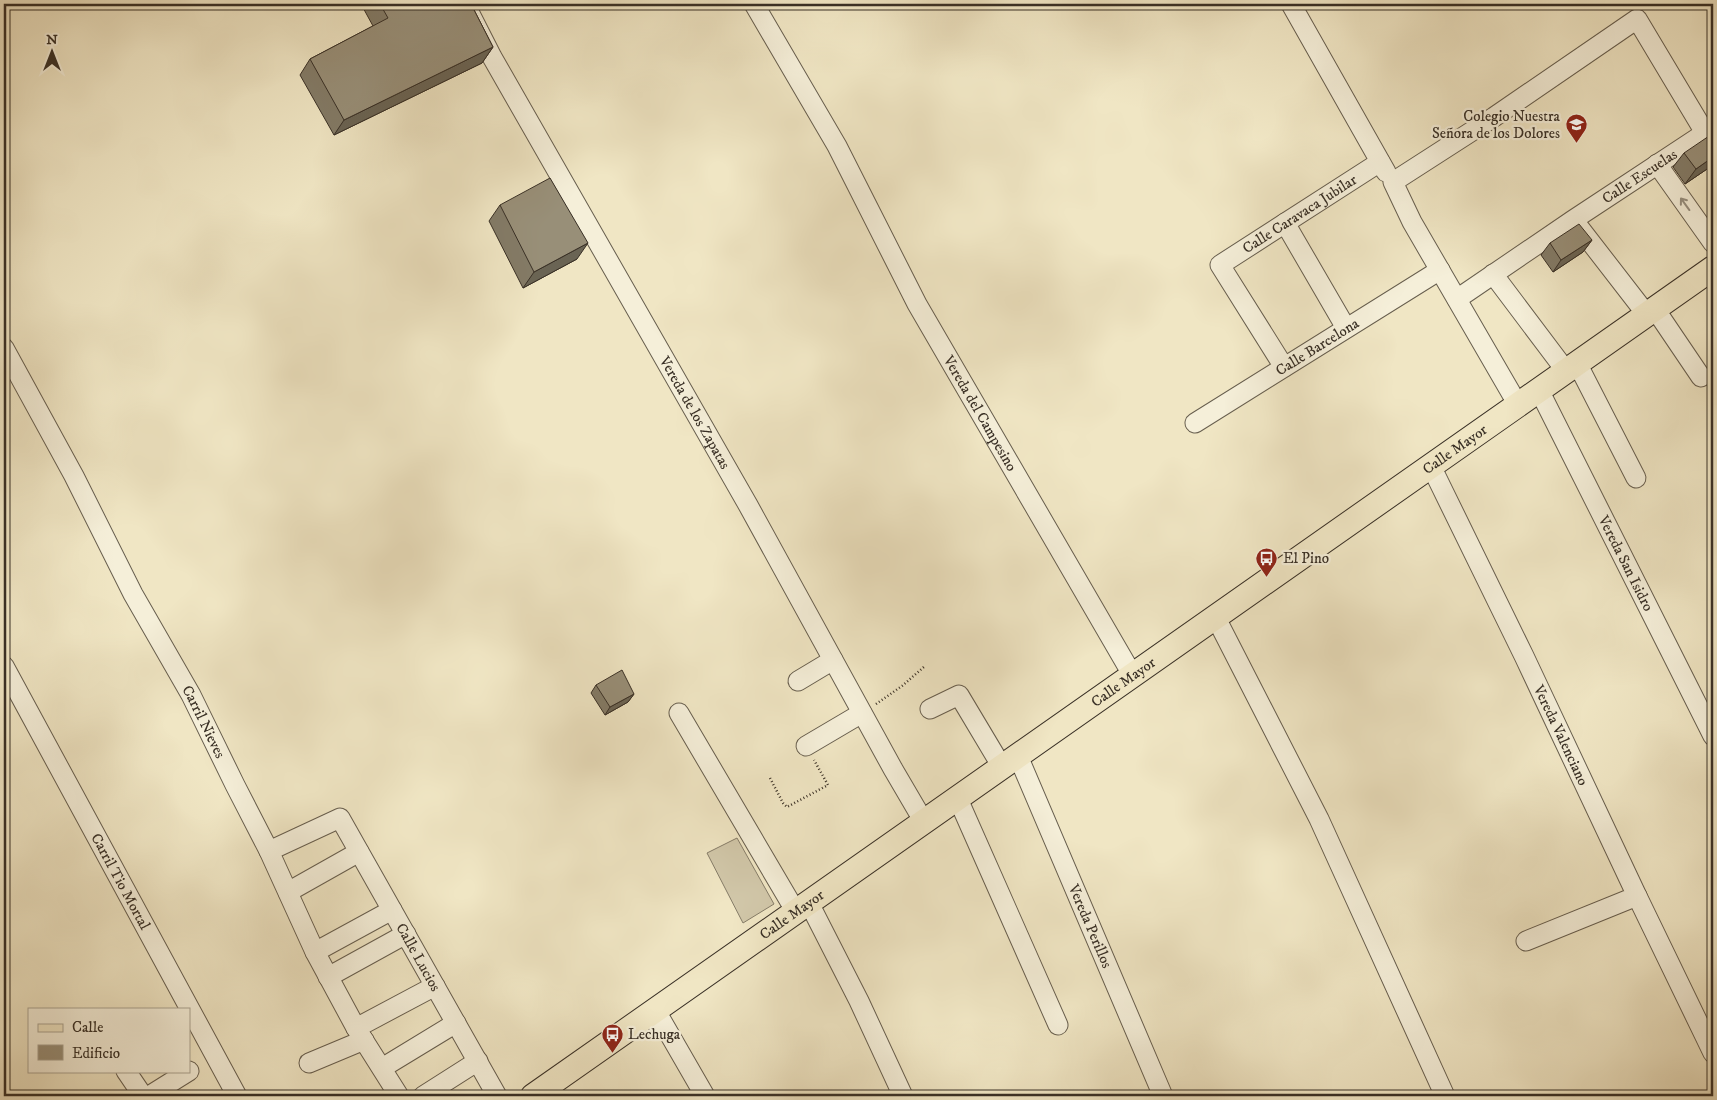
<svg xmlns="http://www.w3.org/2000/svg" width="1717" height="1100" viewBox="0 0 1717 1100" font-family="'IM FELL DW Pica',serif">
	<rect width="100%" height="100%" fill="#f0e6c4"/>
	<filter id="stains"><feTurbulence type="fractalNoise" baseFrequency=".004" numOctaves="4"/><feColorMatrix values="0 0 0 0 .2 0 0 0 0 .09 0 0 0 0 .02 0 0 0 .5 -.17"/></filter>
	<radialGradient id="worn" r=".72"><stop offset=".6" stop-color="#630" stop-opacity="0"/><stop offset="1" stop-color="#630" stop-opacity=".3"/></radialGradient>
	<!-- pitch -->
	<path fill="#d1c7a9" stroke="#857c68" d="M737,838L774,904L743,923L707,853Z"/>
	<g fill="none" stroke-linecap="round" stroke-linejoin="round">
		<defs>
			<g id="minor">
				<path id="s1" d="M465,4L492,57L748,505L893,769L924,822"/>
				<path id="s2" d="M754,4L837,146L917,304L1133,676"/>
				<path d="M1291,4L1386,172"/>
				<path d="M1657,164L1713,243"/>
				<path d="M1575,222L1647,315"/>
				<path d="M1285,223L1346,328"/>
				<path d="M1493,274L1566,371"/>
				<path id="s3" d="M1457,299L1573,220L1705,133"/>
				<path d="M1655,309L1701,377"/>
				<path id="s4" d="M4,348L74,476L133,594L191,695L235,785L269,851L315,952L356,1028L399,1096"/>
				<path d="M1577,363L1636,478"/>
				<path id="s5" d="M1284,367L1220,265L1380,162"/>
				<path id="s6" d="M1539,390L1713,736"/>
				<path d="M1518,405L1412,222L1393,182L1494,117L1637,19L1713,146"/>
				<path id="s7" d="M1195,423L1440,270"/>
				<path id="s8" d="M1431,466L1524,656L1637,896L1526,941"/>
				<path d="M1216,618L1319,819L1445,1096"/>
				<path id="s9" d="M4,666L237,1096"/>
				<path d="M798,681L833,660"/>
				<path d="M930,709L959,695L1002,767"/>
				<path d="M679,713L796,912"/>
				<path d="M806,746L862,713"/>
				<path id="s10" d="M1018,756L1163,1096"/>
				<path d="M958,799L1058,1025"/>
				<path id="s11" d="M269,851L340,818L497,1096"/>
				<path d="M288,892L359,852"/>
				<path d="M1637,896L1713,1053"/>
				<path d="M809,903L859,1001L903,1096"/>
				<path d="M315,952L392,910"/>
				<path d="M328,977L406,934"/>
				<path d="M656,1011L705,1096"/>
				<path d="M356,1028L435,986"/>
				<path d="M309,1063L364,1040"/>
				<path d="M382,1068L456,1023"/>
				<path d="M126,1071L143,1096"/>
				<path d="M149,1096L189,1071"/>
				<path d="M423,1096L478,1061"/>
			</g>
			<g id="major">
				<path id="s12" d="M533,1096L1713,268"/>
			</g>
		</defs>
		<!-- minor casing -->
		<use href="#minor" stroke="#675e4e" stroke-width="21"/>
		<!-- major casing -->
		<use href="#major" stroke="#393026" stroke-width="26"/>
		<!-- path -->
		<path stroke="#393026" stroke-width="2.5" stroke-dasharray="1 2.5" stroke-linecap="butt" d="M876,704L902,686L925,666
			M770,778L783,803L787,807L828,785L814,760"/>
		<!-- minor -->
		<use href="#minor" stroke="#f5efd9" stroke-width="19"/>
		<!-- major -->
		<use href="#major" stroke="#f0e6c4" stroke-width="24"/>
	</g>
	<!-- wall -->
	<path fill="#837b67" stroke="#393026" d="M361,4H471L493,47L482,63L334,135L300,75L310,59L373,26Z
		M1713,112V125L1709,118Z
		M1684,153L1713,165L1685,184L1673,167Z
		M500,205L577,259L523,288L489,221Z
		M1592,240L1583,252L1553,272L1541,255L1550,243Z
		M596,685L634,694L628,702L605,715L591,693Z"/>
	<!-- shaded-wall -->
	<path fill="#6a6454" stroke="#393026" d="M493,47L482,63L334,135L344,120Z
		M1713,157V165L1685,184L1696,169Z
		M1592,240L1583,252L1553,272L1561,260Z
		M588,243L577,259L523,288L534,272Z
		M634,694L628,702L605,715L610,707Z"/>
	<!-- building -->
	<path fill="#988f78" stroke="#393026" d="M380,4H471L493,47L344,120L310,59L388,18Z
		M1712,134L1713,135V157L1696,169L1684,153Z
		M550,178L588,243L534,272L500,205Z
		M1579,224L1592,240L1561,260L1550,243Z
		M622,670L634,694L610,707L596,685Z"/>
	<!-- one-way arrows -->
	<defs><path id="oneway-shaft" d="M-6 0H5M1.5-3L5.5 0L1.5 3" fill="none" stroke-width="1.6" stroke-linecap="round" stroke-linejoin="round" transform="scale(1.25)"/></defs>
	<use stroke="#979080" href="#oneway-shaft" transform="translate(1685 204) rotate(-126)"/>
	<!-- icons -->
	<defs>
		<symbol id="school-pin" viewBox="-11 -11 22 30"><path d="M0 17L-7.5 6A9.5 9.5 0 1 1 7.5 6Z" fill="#8f2418" stroke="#f5efd9"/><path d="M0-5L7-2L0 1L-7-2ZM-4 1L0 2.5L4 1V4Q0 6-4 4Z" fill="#fff"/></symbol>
		<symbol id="bus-pin" viewBox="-11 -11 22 30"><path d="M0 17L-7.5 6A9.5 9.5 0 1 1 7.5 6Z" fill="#8f2418" stroke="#f5efd9"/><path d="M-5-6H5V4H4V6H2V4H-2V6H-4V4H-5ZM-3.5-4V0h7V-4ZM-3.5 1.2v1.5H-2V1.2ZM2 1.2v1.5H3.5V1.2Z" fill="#fff"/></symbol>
	</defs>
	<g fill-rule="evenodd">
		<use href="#school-pin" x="1564" y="112" width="25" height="34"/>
		<use href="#bus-pin" x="1254" y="546" width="25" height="34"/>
		<use href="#bus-pin" x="600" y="1022" width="25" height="34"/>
	</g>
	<g text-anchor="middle" stroke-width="4.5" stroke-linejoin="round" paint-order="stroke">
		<!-- poi labels -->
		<g font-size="15" fill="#393026" stroke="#f5efd9" text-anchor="start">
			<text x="1560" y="121" text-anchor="end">Colegio Nuestra<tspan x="1560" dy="17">Señora de los Dolores</tspan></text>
			<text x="1283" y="563">El Pino</text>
			<text x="628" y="1039">Lechuga</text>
		</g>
		<!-- street labels -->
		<g font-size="15" fill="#393026" stroke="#f5efd9">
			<text dy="5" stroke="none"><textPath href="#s3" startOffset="220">Calle Escuelas</textPath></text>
			<text dy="5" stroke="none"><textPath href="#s5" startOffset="215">Calle Caravaca Jubilar</textPath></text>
			<text dy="5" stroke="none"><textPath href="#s7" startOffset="144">Calle Barcelona</textPath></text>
			<text dy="5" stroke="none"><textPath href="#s1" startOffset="469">Vereda de los Zapatas</textPath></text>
			<text dy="5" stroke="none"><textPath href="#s2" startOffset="468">Vereda del Campesino</textPath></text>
			<text dy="5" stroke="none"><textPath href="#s12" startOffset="1126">Calle Mayor</textPath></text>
			<text dy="5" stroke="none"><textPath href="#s6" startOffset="194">Vereda San Isidro</textPath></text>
			<text dy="5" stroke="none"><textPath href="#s12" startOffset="721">Calle Mayor</textPath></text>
			<text dy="5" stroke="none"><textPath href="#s4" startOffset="424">Carril Nieves</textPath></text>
			<text dy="5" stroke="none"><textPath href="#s8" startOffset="299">Vereda Valenciano</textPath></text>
			<text dy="5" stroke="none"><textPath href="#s9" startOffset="245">Carril Tio Mortal</textPath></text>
			<text dy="5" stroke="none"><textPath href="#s12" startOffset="316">Calle Mayor</textPath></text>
			<text dy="5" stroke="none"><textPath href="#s10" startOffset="185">Vereda Perillos</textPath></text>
			<text dy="5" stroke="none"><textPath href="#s11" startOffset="238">Calle Lucios</textPath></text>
		</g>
	</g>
	<!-- margin -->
	<rect width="1717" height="1100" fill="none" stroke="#f0e6c4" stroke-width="20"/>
	<rect x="5" y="5" width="1707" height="1090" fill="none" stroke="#393026" stroke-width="2.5"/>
	<rect x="10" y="10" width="1697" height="1080" fill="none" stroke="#393026"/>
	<!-- legend -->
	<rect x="28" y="1008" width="162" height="65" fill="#f5efd9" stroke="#aaa391"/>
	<rect x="38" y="1024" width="25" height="8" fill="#f0e6c4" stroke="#aaa391"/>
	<text x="72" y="1032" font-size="15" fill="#393026">Calle</text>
	<rect x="38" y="1045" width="25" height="15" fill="#988f78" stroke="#aaa391"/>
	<text x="72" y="1058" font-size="15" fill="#393026">Edificio</text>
	<!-- north arrow -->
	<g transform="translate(52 52)" stroke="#f5efd9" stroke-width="4" paint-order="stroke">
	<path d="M0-4L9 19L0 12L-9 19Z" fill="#393026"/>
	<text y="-8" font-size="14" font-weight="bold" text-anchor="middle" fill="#393026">N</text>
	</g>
	<rect width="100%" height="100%" filter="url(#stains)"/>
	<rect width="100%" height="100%" fill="url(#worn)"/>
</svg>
